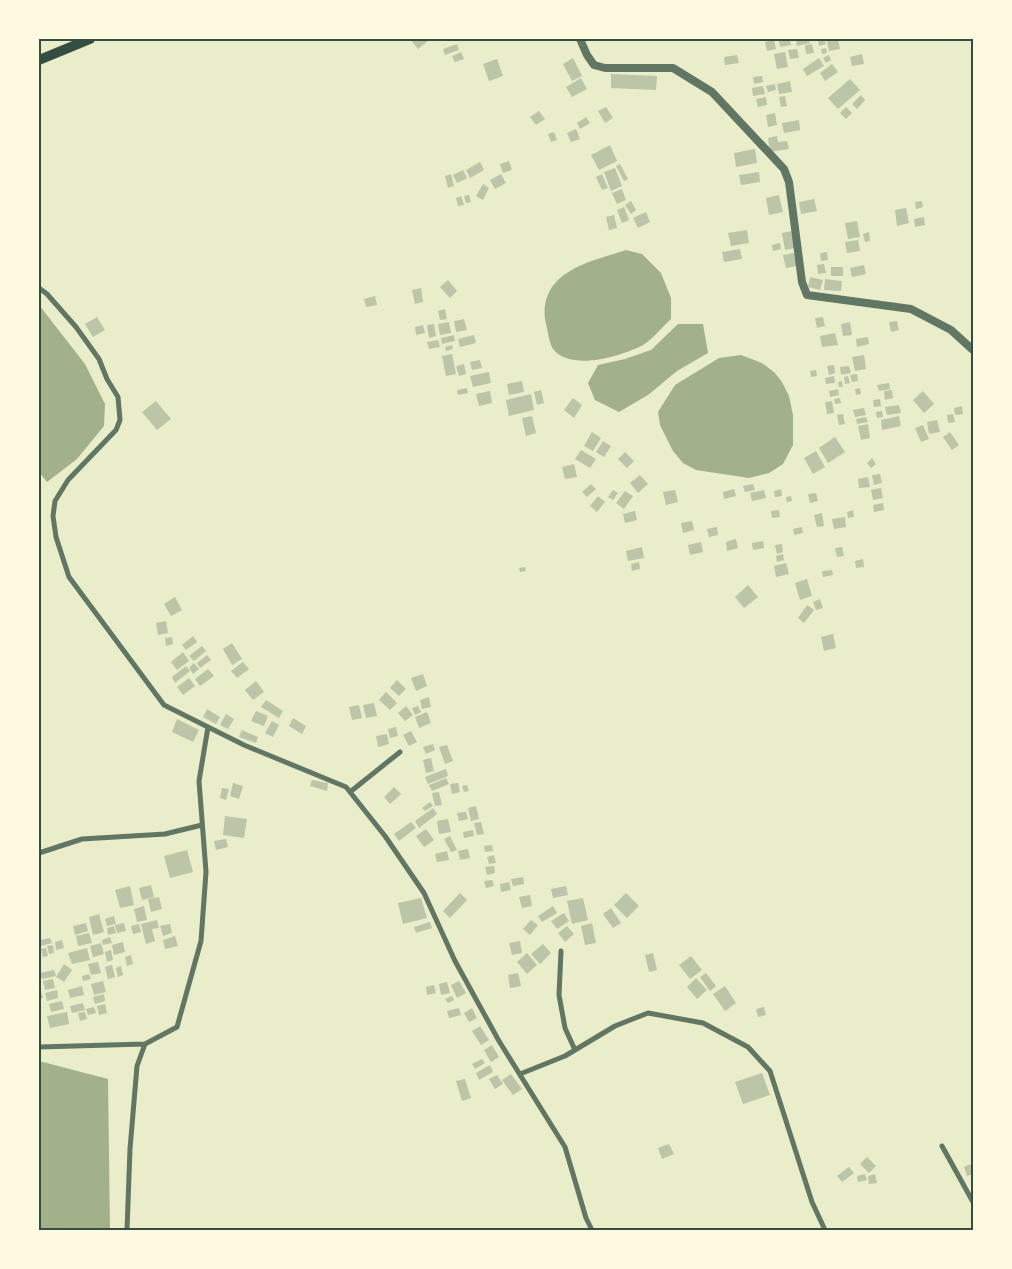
<svg xmlns="http://www.w3.org/2000/svg" width="1012" height="1269" viewBox="0 0 1012 1269" font-family="'Public Sans',sans-serif">
	<rect width="100%" height="100%" fill="#e9edc9"/>
	<!-- water -->
	<path fill="#a3b18a" d="M626,250L642,254L661,273L671,298V319C662,327 653,339 643,345C622,356 571,372 553,349C549,343 548,331 546,324C542,309 546,292 557,281C575,263 603,258 626,250Z
		M39,305L85,364L105,404L104,426L77,459L47,482L39,472Z
		M678,324H703L708,353L677,371L648,395L619,412L595,400L588,383L598,365L625,359L651,350Z
		M741,355L762,363L774,372L782,382L789,396L793,415V445L783,464L769,473L749,478L696,470L683,463L673,451L660,425L658,412L675,385L719,358Z
		M39,1061L108,1079L110,1230H39Z"/>
	<!-- building -->
	<path fill="#bcc5a7" d="M410,39H426L428,41L418,49Z
		M790,39L791,45L780,47L779,41Z
		M796,39H809L810,43L797,46Z
		M823,39H824L826,44L819,46L818,40Z
		M838,39L840,49L829,51L827,41Z
		M774,40L776,49L767,51L765,42Z
		M457,44L459,50L445,55L443,49Z
		M812,44L814,53L806,54L805,45Z
		M826,48L827,53L822,54L821,49Z
		M797,49L799,58L790,59L788,50Z
		M461,52L464,59L455,62L452,56Z
		M785,52L788,67L777,69L774,54Z
		M862,54L864,64L852,66L850,57Z
		M737,55L739,63L725,65L724,57Z
		M829,55L831,60L826,63L823,58Z
		M573,58L582,76L572,81L563,64Z
		M819,58L824,66L807,76L803,69Z
		M497,59L503,76L489,81L483,64Z
		M832,64L838,72L825,81L820,73Z
		M611,74L657,76L656,90L611,88Z
		M762,76L763,82L754,84L753,77Z
		M581,78L587,89L572,97L566,87Z
		M850,79L860,90L838,109L828,98Z
		M790,81L792,92L779,94L777,84Z
		M775,84L776,90L768,92L766,86Z
		M763,86L765,94L753,96L752,88Z
		M861,95L865,100L857,109L852,104Z
		M785,96L787,106L781,107L779,97Z
		M766,97L767,105L758,107L756,99Z
		M606,107L613,118L605,123L598,111Z
		M846,107L852,113L846,119L840,113Z
		M539,111L545,119L536,125L530,117Z
		M775,113L777,125L768,127L766,115Z
		M586,117L590,123L580,129L577,123Z
		M799,120L800,130L784,133L782,123Z
		M576,129L580,139L571,142L567,133Z
		M554,132L557,140L551,142L548,134Z
		M777,136L778,142L787,141L789,149L770,152L768,138Z
		M610,145L617,161L599,170L591,155Z
		M755,149L757,163L736,167L734,153Z
		M509,161L512,170L503,173L500,164Z
		M480,162L484,170L470,178L466,170Z
		M620,164L628,179L624,181L616,166Z
		M615,168L622,186L611,191L604,172Z
		M463,170L467,178L457,183L453,175Z
		M759,172L760,182L741,185L739,175Z
		M451,174L454,186L448,188L445,176Z
		M501,174L506,183L495,189L490,180Z
		M602,174L608,188L602,190L596,177Z
		M483,184L489,188L483,200L476,196Z
		M622,189L626,200L617,204L612,193Z
		M469,195L471,202L466,203L464,196Z
		M779,195L783,212L769,215L766,198Z
		M461,196L464,205L458,206L456,198Z
		M814,199L817,211L801,214L799,202Z
		M631,201L636,210L631,214L625,205Z
		M922,201L923,207L916,209L915,202Z
		M624,207L629,220L622,223L617,210Z
		M906,208L909,223L897,226L895,210Z
		M646,212L650,222L638,228L633,218Z
		M614,215L617,228L609,230L606,217Z
		M924,217L925,225L915,227L914,219Z
		M857,221L860,237L848,239L845,223Z
		M747,230L749,243L731,246L728,233Z
		M792,231L795,248L785,250L782,233Z
		M869,232L870,241L865,242L863,234Z
		M858,240L860,251L847,253L845,242Z
		M780,243L781,249L773,251L772,245Z
		M740,249L742,259L724,262L722,252Z
		M827,252L828,260L821,261L820,253Z
		M794,253L797,266L786,268L783,255Z
		M824,264L826,273L818,274L817,265Z
		M864,265L866,274L852,277L850,268Z
		M831,267H843V276H831Z
		M810,277L823,280L820,290L808,287Z
		M825,279L842,281L841,291L824,290Z
		M448,280L457,291L450,298L440,287Z
		M421,288L423,302L415,304L412,290Z
		M375,296L377,305L366,307L364,299Z
		M445,309L447,319L440,320L438,311Z
		M97,317L105,330L93,337L85,324Z
		M823,317L825,326L817,328L815,318Z
		M464,319L467,330L456,332L454,321Z
		M897,321L899,330L891,332L889,322Z
		M449,322L451,333L440,335L438,324Z
		M850,322L852,335L843,336L841,324Z
		M434,324L436,336L429,338L427,325Z
		M423,325L425,333L416,335L415,327Z
		M835,333L838,345L822,347L820,336Z
		M454,335L455,341L442,344L441,338Z
		M474,335L476,343L460,347L458,339Z
		M868,337L869,344L857,347L856,339Z
		M438,340L440,347L429,349L427,342Z
		M452,345L453,349L446,351L445,347Z
		M452,354L456,374L446,376L442,356Z
		M864,355L866,369L855,371L852,357Z
		M480,360L482,368L472,370L470,362Z
		M464,364L466,374L459,376L456,366Z
		M834,365L835,373L829,375L827,366Z
		M849,366L851,373L841,375L840,367Z
		M816,370L817,376L811,377L810,371Z
		M489,372L491,383L473,387L470,376Z
		M857,374L858,381L852,382L850,375Z
		M834,376L835,383L826,384L825,378Z
		M848,376L850,383L845,384L844,377Z
		M522,381L524,392L509,395L507,384Z
		M842,381L843,387H839L838,382Z
		M889,383L890,389L879,391L877,385Z
		M467,388L468,393L458,395L457,390Z
		M860,388L861,394L856,395L855,389Z
		M838,389L839,395L830,397L829,391Z
		M541,390L544,403L537,405L534,392Z
		M892,390L893,398L885,400L884,391Z
		M490,391L492,403L479,406L476,394Z
		M923,391L934,404L924,413L913,400Z
		M531,394L534,410L509,416L506,400Z
		M573,398L582,405L574,418L564,410Z
		M840,398L841,403L835,404L834,399Z
		M880,399L881,406L874,407L873,400Z
		M156,401L171,419L157,430L142,412Z
		M832,401L834,413L827,414L825,402Z
		M899,405L901,413L887,415L885,407Z
		M962,406L963,414L955,415L954,408Z
		M864,408L866,415L855,417L853,410Z
		M882,411L883,417L877,418L876,412Z
		M843,414L845,424L839,425L837,415Z
		M953,414L955,422L948,423L947,415Z
		M532,416L536,433L526,436L522,418Z
		M899,416L901,426L882,430L881,420Z
		M866,417L868,422L857,424L856,419Z
		M937,420L940,432L929,434L927,422Z
		M868,424L870,438L861,440L858,426Z
		M923,425L929,439L921,442L915,428Z
		M592,432L601,438L593,451L584,446Z
		M950,432L959,445L952,450L943,437Z
		M835,437L845,452L828,463L819,448Z
		M603,441L611,446L604,457L596,452Z
		M581,450L596,459L590,468L575,459Z
		M816,451L825,467L813,474L804,458Z
		M625,452L634,461L627,468L618,459Z
		M872,458L876,464L871,468L867,463Z
		M574,464L577,477L565,479L562,467Z
		M880,474L882,483L874,485L872,475Z
		M640,475L648,484L638,493L630,483Z
		M868,477L870,487L859,488L858,479Z
		M591,484L596,489L587,497L582,492Z
		M753,484L755,490L745,492L743,486Z
		M881,488L883,498L873,500L871,490Z
		M734,489L736,496L724,499L723,492Z
		M781,489L782,496L775,497L774,491Z
		M613,490L618,493L613,500L608,497Z
		M675,490L678,502L666,505L663,492Z
		M764,490L766,498L752,501L750,493Z
		M625,491L633,496L624,509L616,503Z
		M816,493L818,501L810,503L808,494Z
		M598,496L605,502L597,512L590,506Z
		M791,496L792,501L787,502L786,497Z
		M883,503L884,510L874,512L873,505Z
		M779,510L780,517L772,518L771,511Z
		M853,510L854,517L848,518L847,512Z
		M635,511L637,520L625,523L623,514Z
		M822,513L824,526L817,527L814,515Z
		M845,517L846,527L834,529L832,519Z
		M692,521L694,530L683,533L681,523Z
		M717,527L718,535L709,537L707,529Z
		M802,527L803,533L794,535L793,529Z
		M736,539L738,548L727,551L726,542Z
		M763,541L764,548L753,550L752,543Z
		M701,542L703,552L690,555L688,545Z
		M782,544L783,552L777,554L775,545Z
		M642,547L644,558L628,561L626,551Z
		M842,547L844,556L837,557L835,548Z
		M783,554L784,560L777,562L776,556Z
		M863,559L864,567L856,568L855,561Z
		M639,562L640,569L632,571L631,564Z
		M786,563L789,574L776,577L774,566Z
		M525,567L526,571L520,572L519,568Z
		M832,570L833,575L823,577L822,571Z
		M807,579L812,596L800,600L795,583Z
		M748,585L758,597L744,608L735,597Z
		M175,597L182,610L171,616L164,604Z
		M820,599L823,608L816,610L813,602Z
		M807,605L814,610L804,623L798,618Z
		M166,621L168,633L158,635L156,623Z
		M833,634L836,648L824,651L821,637Z
		M193,636L197,642L186,650L182,645Z
		M172,637L173,644L166,646L165,638Z
		M232,643L242,659L232,665L223,649Z
		M202,646L206,651L194,661L189,656Z
		M183,652L189,661L177,670L171,662Z
		M207,655L211,660L200,668L197,663Z
		M243,662L249,669L237,678L231,671Z
		M194,663L199,669L193,674L189,668Z
		M186,666L190,671L175,683L172,677Z
		M208,669L214,676L200,686L195,679Z
		M423,674L427,686L416,691L411,678Z
		M189,678L195,686L183,695L177,687Z
		M397,680L406,689L399,696L390,688Z
		M256,681L264,692L253,700L245,690Z
		M386,692L397,703L390,710L379,700Z
		M429,697L431,707L422,709L420,700Z
		M266,700L283,711L279,718L261,707Z
		M374,703L377,716L366,718L363,705Z
		M359,705L362,718L352,720L349,707Z
		M406,706L413,715L405,721L398,713Z
		M418,706L421,712L415,715L412,708Z
		M207,709L220,717L216,724L203,717Z
		M256,711L268,716L264,726L251,721Z
		M427,712L431,723L419,728L415,717Z
		M226,714L234,719L228,729L220,725Z
		M293,718L306,726L302,734L289,726Z
		M177,719L199,730L193,742L172,732Z
		M272,721L279,725L273,737L265,733Z
		M396,727L398,736L390,738L388,729Z
		M242,730L258,737L256,743L239,737Z
		M411,731L417,742L409,746L403,735Z
		M387,734L389,744L378,747L376,736Z
		M433,744L435,750L426,754L423,747Z
		M447,745L453,761L445,764L439,747Z
		M431,758L434,771L426,773L423,760Z
		M446,769L448,776L428,784L425,777Z
		M446,778L449,784L432,791L429,785Z
		M312,780L328,783L327,791L310,786Z
		M233,783L243,786L239,799L230,796Z
		M458,783L460,792L452,794L450,784Z
		M467,785L469,791L464,792L462,786Z
		M394,787L401,794L390,804L384,797Z
		M222,788L229,789L226,800L220,798Z
		M439,792L442,805L435,806L432,793Z
		M430,802L433,806L425,811L422,808Z
		M476,806L479,819L471,821L468,808Z
		M433,808L437,814L419,828L415,821Z
		M466,812L468,819L459,821L457,813Z
		M225,816L247,819L244,838L223,835Z
		M448,819L451,832L439,834L437,821Z
		M411,822L416,828L399,841L394,834Z
		M481,822L484,834L477,835L474,823Z
		M426,829L434,840L424,847L416,836Z
		M473,830L474,836L464,838L463,832Z
		M450,836L457,850L451,852L444,839Z
		M226,839L228,847L216,850L214,841Z
		M492,845L493,851L485,852L484,846Z
		M468,849L470,858L460,860L458,851Z
		M187,850L193,872L170,878L164,856Z
		M447,851L449,860L437,862L435,854Z
		M494,855L496,863L489,864L487,857Z
		M494,866L495,873L487,875L485,867Z
		M523,877L524,884L513,886L511,879Z
		M492,880L494,886L486,888L484,881Z
		M509,882L511,890L501,892L500,884Z
		M151,885L154,897L142,900L139,888Z
		M130,886L134,905L120,908L115,890Z
		M566,886L568,895L553,898L551,889Z
		M460,893L467,900L450,918L443,911Z
		M626,893L639,906L627,918L614,905Z
		M530,895L532,906L522,908L519,897Z
		M159,897L162,909L151,912L148,899Z
		M421,898L427,918L403,924L398,903Z
		M583,898L588,920L572,924L567,901Z
		M144,906L147,920L137,922L134,909Z
		M553,906L557,913L542,922L538,916Z
		M611,908L621,923L613,928L603,914Z
		M564,913L569,921L557,929L551,921Z
		M99,914L104,932L93,935L89,917Z
		M114,916L116,924L107,926L105,919Z
		M157,920L159,928L152,929L155,941L146,944L141,924Z
		M531,920L538,925L530,935L523,929Z
		M430,922L432,928L416,933L414,927Z
		M86,923L88,931L75,935L73,926Z
		M124,923L126,931L117,933L115,925Z
		M592,923L596,943L585,945L581,926Z
		M139,924L141,932L133,934L131,926Z
		M170,924L172,933L163,936L160,926Z
		M114,926L116,933L108,935L107,928Z
		M567,926L574,934L565,942L558,933Z
		M89,933L92,943L78,946L76,936Z
		M175,936L178,946L165,949L163,940Z
		M110,937L112,943L103,945L102,940Z
		M50,938L52,943L41,946L40,940Z
		M62,940L64,948L56,950L55,942Z
		M520,941L522,953L512,955L509,943Z
		M123,942L125,952L114,955L112,945Z
		M101,943L104,954L93,957L90,946Z
		M543,944L551,953L540,964L531,954Z
		M53,945L54,953L49,954L47,946Z
		M46,948L48,956L43,957L41,949Z
		M87,948L90,960L72,964L68,953Z
		M111,950L113,960L107,962L105,952Z
		M527,953L537,965L527,974L517,962Z
		M653,953L657,970L649,972L645,955Z
		M131,955L133,964L127,966L125,957Z
		M691,956L702,970L690,979L679,965Z
		M98,962L101,973L91,975L88,964Z
		M64,964L72,970L64,982L56,977Z
		M112,965L115,977L108,979L105,967Z
		M121,966L123,975L118,977L116,968Z
		M54,970L56,976L42,979L40,973Z
		M518,973L521,986L510,988L508,975Z
		M706,973L716,986L710,991L700,977Z
		M89,974L91,979L83,981L82,976Z
		M696,978L707,990L697,999L687,987Z
		M53,979L55,988L45,990L43,981Z
		M103,981L106,992L94,995L91,984Z
		M459,981L466,993L457,998L451,985Z
		M447,982L450,993L441,995L439,984Z
		M434,985L436,993L427,995L426,987Z
		M82,986L84,995L70,998L68,990Z
		M725,986L736,1003L725,1011L713,994Z
		M57,990L58,998L47,1001L45,993Z
		M39,991H41L43,998L39,999Z
		M104,994L105,1001L95,1004L93,997Z
		M452,996L454,1000L448,1003L445,999Z
		M62,1001L64,1009L51,1012L49,1004Z
		M83,1003L85,1010L72,1013L70,1006Z
		M105,1004L107,1013L99,1015L97,1006Z
		M94,1007L96,1013L88,1015L86,1009Z
		M764,1007L766,1015L758,1017L756,1009Z
		M459,1008L461,1015L449,1018L447,1011Z
		M472,1008L477,1018L469,1022L464,1013Z
		M67,1012L69,1024L50,1028L47,1016Z
		M85,1012L87,1019L80,1021L78,1013Z
		M480,1026L489,1040L481,1045L472,1031Z
		M492,1045L499,1057L491,1062L484,1050Z
		M482,1059L485,1063L475,1069L472,1064Z
		M490,1065L493,1072L479,1080L476,1073Z
		M762,1073L770,1095L743,1104L735,1082Z
		M511,1074L522,1089L513,1095L502,1080Z
		M497,1075L503,1084L495,1089L489,1079Z
		M465,1079L471,1098L462,1101L456,1081Z
		M669,1144L674,1154L662,1159L658,1148Z
		M867,1157L876,1166L869,1173L860,1164Z
		M973,1163V1174L967,1176L964,1167Z
		M849,1167L854,1173L842,1182L837,1176Z
		M865,1174L867,1180L858,1182L857,1176Z
		M875,1174L877,1183L869,1184L868,1176Z"/>
	<g fill="none" stroke-linecap="round" stroke-linejoin="round">
		<!-- minor -->
		<path stroke="#617663" stroke-width="5" d="M39,288L47,294L76,327L99,359L107,379L118,397L120,420L116,430L68,480L55,501L53,516L56,537L69,577L164,705L244,745L346,787L350,792L385,836L424,893L455,961L499,1041L565,1147L586,1218L592,1230
			M350,792L400,752
			M39,853L82,839L165,834L202,825
			M561,951L559,995L565,1028L575,1050
			M39,1047L145,1044
			M520,1074L565,1056L615,1026L648,1013L703,1023L748,1047L770,1071L812,1202L825,1230
			M942,1146L973,1202
			M127,1230L130,1149L137,1066L145,1044L177,1027L201,941L206,872L199,781L208,727"/>
		<!-- tertiary -->
		<path stroke="#617663" stroke-width="8" d="M580,39L587,55L594,65L605,68H673L712,92L784,169L789,182L802,282L807,295L911,309L951,330L973,350"/>
		<!-- primary -->
		<path stroke="#344e41" stroke-width="10" d="M39,60L90,39"/>
	</g>
	<!-- border -->
	<rect width="1012" height="1269" fill="none" stroke="#fefae0" stroke-width="80"/>
	<rect x="40" y="40" width="932" height="1189" fill="none" stroke="#344e41" stroke-width="2"/>
</svg>
